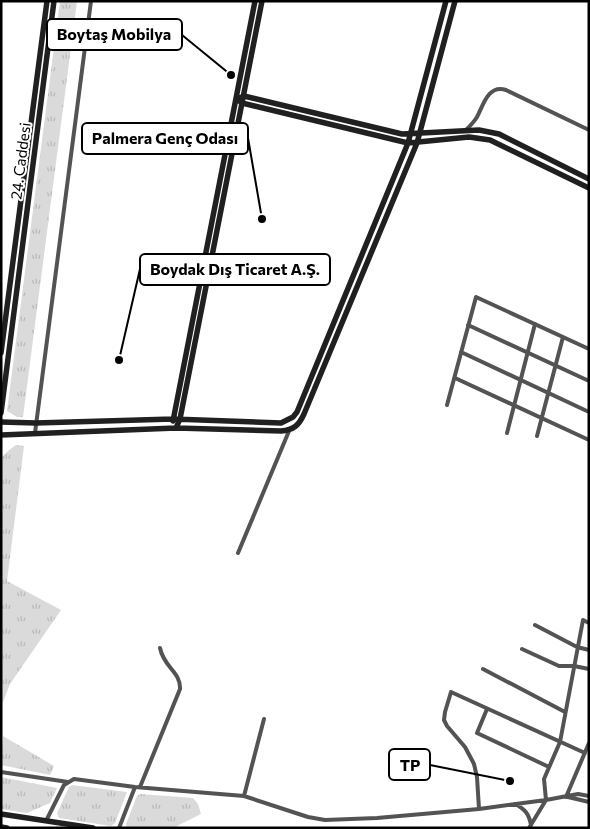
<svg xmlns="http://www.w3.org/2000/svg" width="590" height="829" viewBox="0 0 590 829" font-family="Commissioner,sans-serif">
	<defs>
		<pattern id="grass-tufts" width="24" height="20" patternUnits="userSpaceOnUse" patternTransform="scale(1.25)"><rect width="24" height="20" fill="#dadada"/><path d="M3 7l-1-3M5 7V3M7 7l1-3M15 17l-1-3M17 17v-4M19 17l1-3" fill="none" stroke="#b9b9b9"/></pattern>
	</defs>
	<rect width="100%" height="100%" fill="#fff"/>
	<!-- grass -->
	<path fill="url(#grass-tufts)" d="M60,1H77L23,417H17L7,411Z
		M16,445L24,446L7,581L61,610L10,684L1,707V458L9,450Z
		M3,736L54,766L50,775L1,765Z
		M1,777L57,788L50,803L27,813L1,809Z
		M72,785L127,792L115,823L111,826L59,818L57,813L69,787Z
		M140,794L193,798L198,804L201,814L173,828H127L126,824L137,796Z"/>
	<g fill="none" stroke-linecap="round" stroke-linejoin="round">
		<!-- street -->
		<path stroke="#535353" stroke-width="4" d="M466,130C470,126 474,122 477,117C483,106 488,84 506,90L589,130
			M468,325L589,381
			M461,352L589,412
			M455,378L589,440
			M447,405L476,297L589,349
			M35,433L91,1
			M507,433L535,324
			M537,436L563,337
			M238,553L289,431
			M535,625L577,647L589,650
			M522,649L559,666H574L589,669
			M483,669L565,712
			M487,709L477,733L549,767
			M1,772L68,782
			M140,787L180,689C181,672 164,668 160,648
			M244,796L264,719
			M566,797L589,743
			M568,797L589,802
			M546,800L544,779L560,742L583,620L589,623
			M515,804C525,809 529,814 531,825
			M479,809L477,777L474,764L465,747L447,726L444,720L445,712L451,692L585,753
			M46,821L64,785L74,779L135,787L244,796L308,817L325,820L377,818L479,809L546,800L578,794L589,796
			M119,828L135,787
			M529,828L546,800"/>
		<!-- secondary -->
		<path stroke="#202020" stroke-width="5.5" d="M589,179L499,134L479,130L402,134L244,96L237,99L242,103L408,143L469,137L490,140L589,188
			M1,353L47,1
			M1,413L54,1
			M173,421L255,1
			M1,422L36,423L173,419L281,423L293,417L297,412L408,143L446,1
			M176,428L180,419L262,1
			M1,435L176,428L281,431C294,430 299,425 304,414L417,143L455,1
			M1,814L93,828
			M1,827L7,828"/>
	</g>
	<g text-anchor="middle" stroke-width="4" stroke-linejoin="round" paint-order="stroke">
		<!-- street labels -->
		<g font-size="15" fill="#000" stroke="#fff">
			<text transform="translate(21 161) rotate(-83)" y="5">24. Caddesi</text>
		</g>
	</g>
	<!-- callouts -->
	<path fill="none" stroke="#000" stroke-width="2" d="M231 75L182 35M262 219L248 138M119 360L140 269M510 781L430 765"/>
	<g fill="#000" stroke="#fff" stroke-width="2">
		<circle cx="231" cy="75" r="5"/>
		<circle cx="262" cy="219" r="5"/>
		<circle cx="119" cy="360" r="5"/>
		<circle cx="510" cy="781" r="5"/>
	</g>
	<g fill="#fff" stroke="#000" stroke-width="2">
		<rect x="47" y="19" width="135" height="31" rx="5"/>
		<rect x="82" y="123" width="166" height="31" rx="5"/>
		<rect x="140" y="254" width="190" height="31" rx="5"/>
		<rect x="389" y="749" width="41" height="31" rx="5"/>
	</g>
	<g font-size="16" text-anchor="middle" font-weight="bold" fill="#000">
		<text x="114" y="40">Boytaş Mobilya</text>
		<text x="165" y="144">Palmera Genç Odası</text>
		<text x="235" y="275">Boydak Dış Ticaret A.Ş.</text>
		<text x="410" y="771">TP</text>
	</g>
	<!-- border -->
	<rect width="590" height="829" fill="none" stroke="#000000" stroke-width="5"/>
</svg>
